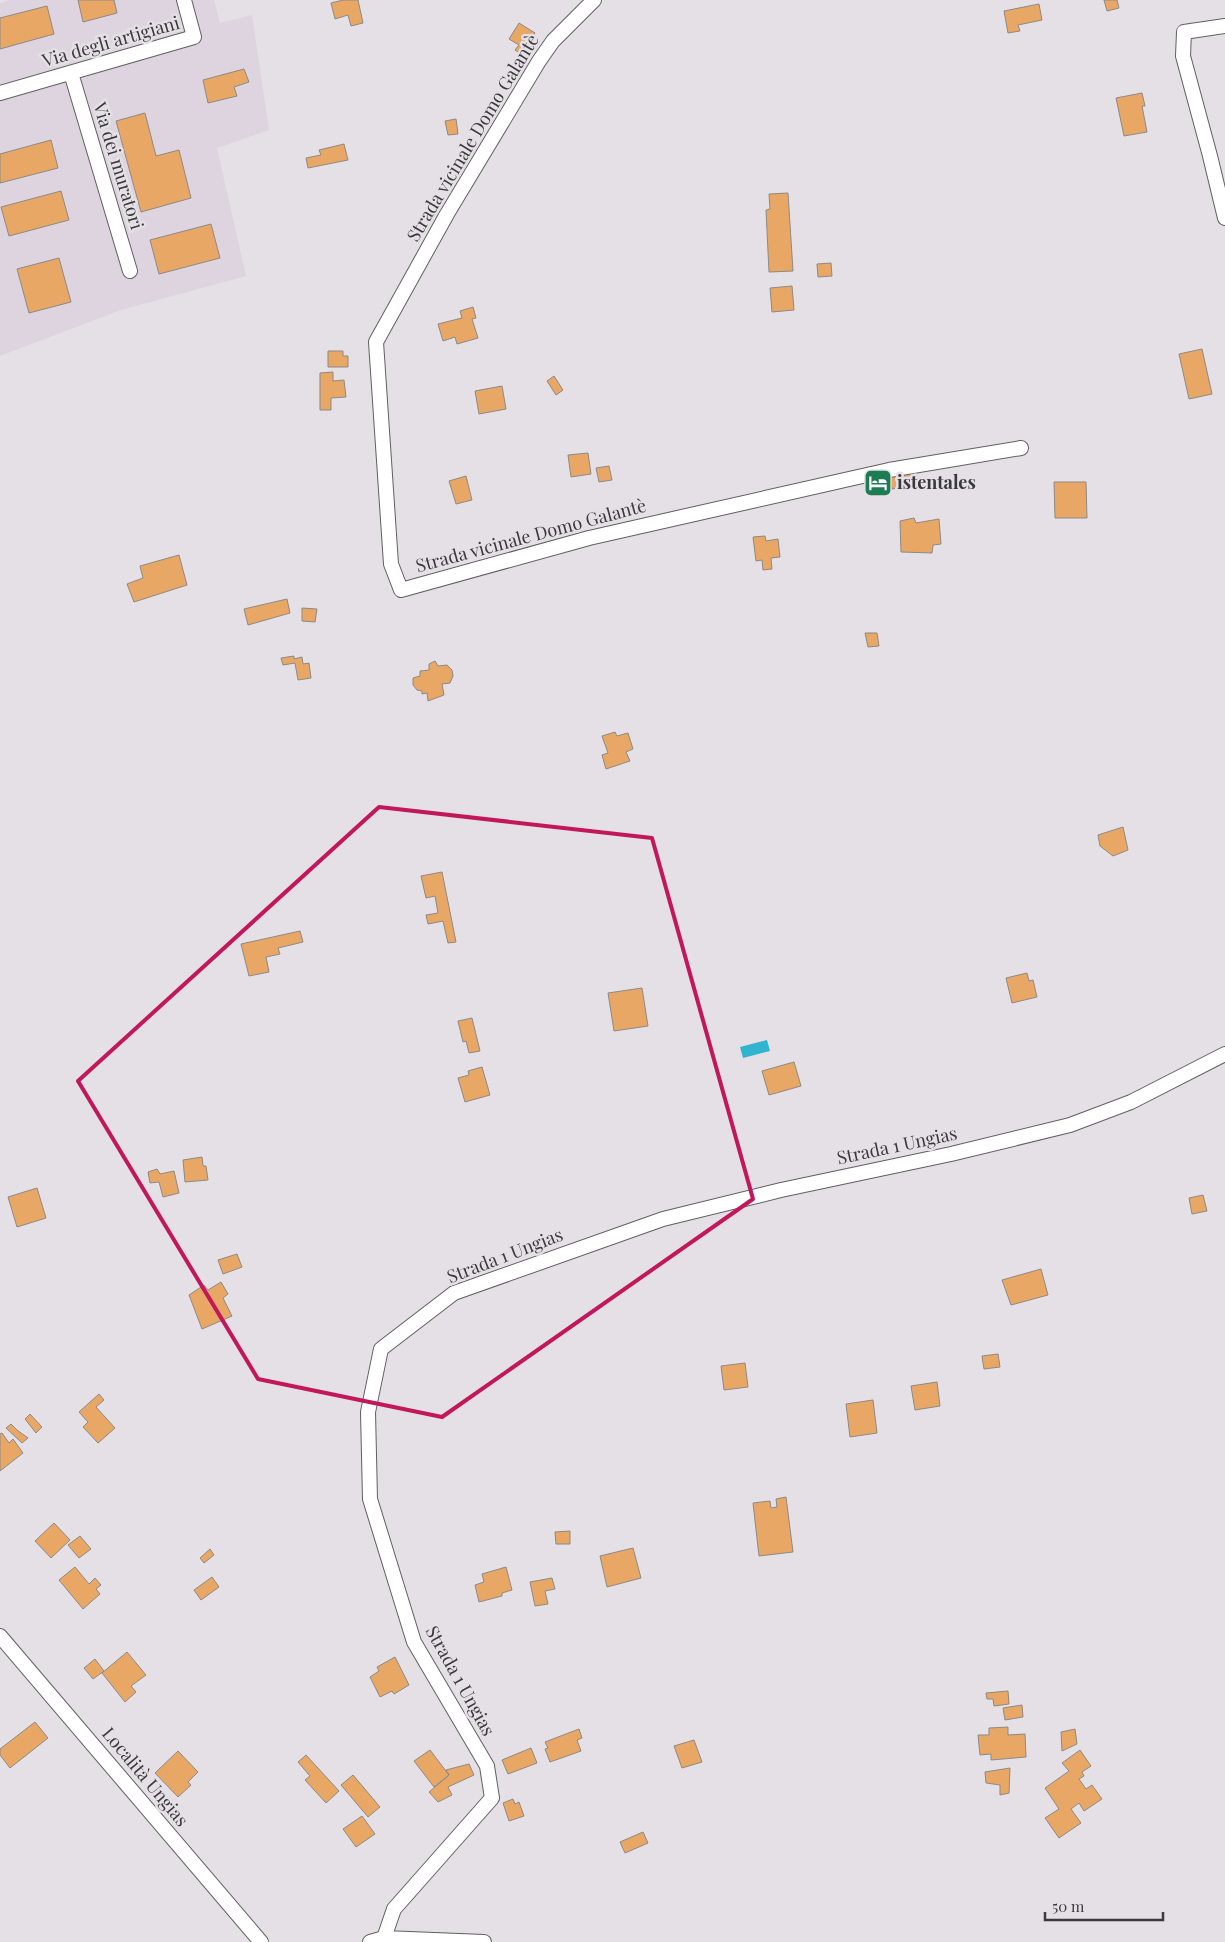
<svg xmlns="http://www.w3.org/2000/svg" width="1225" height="1942" viewBox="0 0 1225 1942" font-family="'Playfair Display',serif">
	<rect width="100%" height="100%" fill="#e4e0e5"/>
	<!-- built -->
	<path fill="#ddd4df" d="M10,0H214L220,23L252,15L269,130L217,148L246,276L121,310L0,356V3Z"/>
	<!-- water -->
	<path fill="#31b4cd" d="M767,1040L770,1051L743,1058L740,1047Z"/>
	<!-- building -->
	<path fill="#e9a766" stroke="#8d8985" d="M78,0H114L117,13L83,22Z
		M343,0H358L363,23L351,26L348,15L335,19L331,3Z
		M1104,0H1117L1119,8L1107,11Z
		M1039,4L1042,20L1018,25L1020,31L1008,33L1004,11Z
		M47,6L54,34L0,49V18Z
		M519,23L535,33L521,54L515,50L519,45L509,39Z
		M244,69L249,82L234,87L237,96L208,103L203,80Z
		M1142,93L1145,106H1142L1147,132L1124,136L1116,98Z
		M145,113L156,156L179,150L191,198L141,212L116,121Z
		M456,119L458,134L448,135L445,121Z
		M51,140L58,168L0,183V154Z
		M344,144L348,160L308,168L306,158L321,155L319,150Z
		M61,191L69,220L9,236L1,207Z
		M788,193L793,271L769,272L766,210L770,209L769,194Z
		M211,224L220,258L159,274L150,240Z
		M59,258L71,302L29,313L17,269Z
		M831,263L832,276L818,277L817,264Z
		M792,286L794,310L772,312L770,288Z
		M473,307L476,318L472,319L478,338L457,344L455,337L443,341L438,324L462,318L460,311Z
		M1202,349L1212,394L1189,399L1179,354Z
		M328,351H343V356H348V367H328Z
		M333,372V381L344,380L346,397L331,398V410H320V373Z
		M554,376L563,390L556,395L547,381Z
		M502,386L506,409L479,414L475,391Z
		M588,453L591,474L571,477L568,455Z
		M609,466L612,480L599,482L596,468Z
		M911,472L914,485L892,489L890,476Z
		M466,476L472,500L456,504L449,481Z
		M1054,482H1086L1087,518H1055Z
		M914,518L916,523L939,519L941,544L933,545L932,553L901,552L900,521Z
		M765,536L766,541L778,539L780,557L771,558L772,569L763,570L762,560L756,561L753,537Z
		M179,555L187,585L134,602L127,584L143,578L140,566Z
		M287,599L290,613L248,625L244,609Z
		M302,608L317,609L315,622L302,621Z
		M865,633H877L879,646L868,647Z
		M294,656V659L302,657L303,664L309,663L311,678L298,680L295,663L283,665L281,658Z
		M435,661L438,666L447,665L452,670L453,676L450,683L442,684L444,695L428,701L427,693L422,694V691L417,690L413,685V678L420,676V671L429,670V664Z
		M615,732L617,736L628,733L633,749L626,752L630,761L606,769L602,755L608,753L602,736Z
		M1123,827L1128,850L1113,856L1100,846L1098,835Z
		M442,872L456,942L448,943L443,921L428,924L426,915L438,913L435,896L426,898L421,876Z
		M300,931L303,942L278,948L280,954L266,957L269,972L249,976L241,944Z
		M1027,973L1029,981L1033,980L1037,997L1012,1003L1006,978Z
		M642,988L648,1026L614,1031L608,993Z
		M472,1018L480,1051L469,1053L466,1041L463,1042L458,1021Z
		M794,1062L801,1086L769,1095L762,1071Z
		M482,1067L490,1095L465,1102L458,1078L469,1075L468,1071Z
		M202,1157L203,1166H206L208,1180L185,1182L183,1160Z
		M157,1169L160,1174L174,1171L179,1193L163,1197L159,1182L150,1183L148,1172Z
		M37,1188L46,1218L17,1227L8,1197Z
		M1203,1195L1207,1211L1192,1214L1189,1198Z
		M237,1254L242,1267L223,1274L218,1260Z
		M1041,1269L1048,1295L1011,1305L1002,1280Z
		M221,1282L228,1294L223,1298L232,1316L202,1329L189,1295L204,1285L208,1290Z
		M998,1354L1000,1367L984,1369L982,1356Z
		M745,1363L748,1387L724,1390L721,1366Z
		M937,1382L940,1406L915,1410L911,1386Z
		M99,1394L104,1400L96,1407L115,1428L98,1443L83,1427L88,1422L79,1412Z
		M873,1400L877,1433L850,1437L846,1404Z
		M30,1414L42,1427L36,1433L25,1419Z
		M11,1424L17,1430L28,1438L22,1443L6,1428Z
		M2,1433L9,1443L13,1439L23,1453L0,1471V1434Z
		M786,1497L793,1552L759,1556L753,1503L770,1501L771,1508L777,1507L776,1499Z
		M54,1523L70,1540L51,1558L35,1541Z
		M570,1531V1544H556L555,1532Z
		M80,1536L91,1549L79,1558L68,1545Z
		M633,1548L641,1578L607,1587L600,1556Z
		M210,1549L214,1555L204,1563L200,1558Z
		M75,1567L89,1584L95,1578L101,1585L96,1589L100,1594L83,1609L59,1580Z
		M506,1567L512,1590L502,1593V1596L479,1602L475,1585L484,1582L482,1574Z
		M212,1577L219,1587L201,1600L194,1590Z
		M552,1578L555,1589L545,1591L548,1604L535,1606L530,1582Z
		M127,1652L146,1675L131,1686L136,1692L125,1702L102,1673Z
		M395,1657L409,1685L394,1694L392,1691L380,1697L370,1677L379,1671L377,1667Z
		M95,1659L104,1671L93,1679L84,1668Z
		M1008,1691L1009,1704L994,1706L993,1699H987L986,1693Z
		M1022,1705L1023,1717L1005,1720L1003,1708Z
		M35,1722L48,1738L10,1768L0,1755V1749Z
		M1008,1727V1735L1025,1734L1026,1757L991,1760V1754L980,1755L978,1735H989V1728Z
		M579,1729L582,1738L577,1740L581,1751L550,1762L545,1749L548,1748L545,1742Z
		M1075,1729L1077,1744L1062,1751L1061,1732Z
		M694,1740L702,1762L682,1768L674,1746Z
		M531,1748L537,1763L508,1774L502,1760Z
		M430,1750L449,1775L434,1787L414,1761Z
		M1080,1750L1091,1766L1082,1772L1084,1776L1079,1779L1086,1789L1092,1785L1102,1799L1084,1811L1079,1803L1071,1809L1081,1823L1059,1838L1045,1818L1059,1809L1045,1788L1069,1771L1062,1763Z
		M178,1751L198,1772L188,1782L191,1785L178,1797L155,1773Z
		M306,1755L339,1791L326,1803L305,1780L310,1776L298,1762Z
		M469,1764L474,1775L448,1787L452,1795L438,1802L429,1792L449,1775L446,1770Z
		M1010,1768L1009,1793L1000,1795V1785L986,1783L985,1772Z
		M353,1775L380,1807L368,1817L341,1785Z
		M513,1799L515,1804L519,1802L524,1816L509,1821L503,1803Z
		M362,1816L375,1834L356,1847L343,1829Z
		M643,1832L648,1843L625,1853L620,1842Z"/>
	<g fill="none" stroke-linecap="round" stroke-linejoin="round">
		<defs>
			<path id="minor" d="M594,0L553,41L539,61L447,214L376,342L391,564L401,590L589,538L889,470L1021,448
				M1225,26L1184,32L1183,56L1210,156L1225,218
				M71,73L130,271
				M0,93L194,37L184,0
				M0,1636L261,1942
				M384,1938L394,1909L492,1798L487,1766L414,1642L370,1499L368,1412L381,1349L454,1293L663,1219L781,1190L951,1154L1070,1125L1131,1102L1225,1054
				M370,1942L384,1938L484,1942"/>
		</defs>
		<!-- minor casing -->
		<use href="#minor" stroke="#625f62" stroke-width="16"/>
		<!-- minor -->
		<use href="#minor" stroke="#fff" stroke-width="14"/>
	</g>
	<!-- marked area -->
	<path fill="none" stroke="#c2185b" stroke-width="4" stroke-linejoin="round" d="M379,807L652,838L753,1199L442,1417L258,1379L78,1081Z"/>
	<!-- icons -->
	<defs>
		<symbol id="hotel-square" viewBox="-11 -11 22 22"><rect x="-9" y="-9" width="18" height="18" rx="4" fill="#1d7c53" stroke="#e4e0e5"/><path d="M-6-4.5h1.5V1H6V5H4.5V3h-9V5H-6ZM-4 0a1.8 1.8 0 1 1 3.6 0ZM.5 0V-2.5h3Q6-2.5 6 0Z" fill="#fff"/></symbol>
	</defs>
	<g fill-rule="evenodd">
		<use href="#hotel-square" x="862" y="467" width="32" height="32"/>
	</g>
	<g text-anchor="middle" stroke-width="5" stroke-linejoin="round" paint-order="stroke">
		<!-- street labels -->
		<g font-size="18" fill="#3a393b" stroke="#e4e0e5">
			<text transform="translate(111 42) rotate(-16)" y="6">Via degli artigiani</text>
			<text transform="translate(473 138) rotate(-59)" y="6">Strada vicinale Domo Galantè</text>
			<text transform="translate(118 166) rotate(73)" y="6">Via dei muratori</text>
			<text transform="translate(531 536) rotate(-15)" y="6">Strada vicinale Domo Galantè</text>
			<text transform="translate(897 1146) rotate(-12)" y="6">Strada 1 Ungias</text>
			<text transform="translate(505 1256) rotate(-21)" y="6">Strada 1 Ungias</text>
			<text transform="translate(460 1681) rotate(61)" y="6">Strada 1 Ungias</text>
			<text transform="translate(145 1777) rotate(50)" y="6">Località Ungias</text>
		</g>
		<!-- poi labels -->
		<g font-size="18" font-weight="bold" fill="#3a393b" stroke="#e4e0e5" text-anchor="start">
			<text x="897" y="489">istentales</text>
		</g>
	</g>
	<!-- scale -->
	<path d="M1045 1912v8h118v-8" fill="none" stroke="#3a393b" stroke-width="2.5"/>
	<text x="1052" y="1912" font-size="15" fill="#3a393b" stroke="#e4e0e5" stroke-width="4" paint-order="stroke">50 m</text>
</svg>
